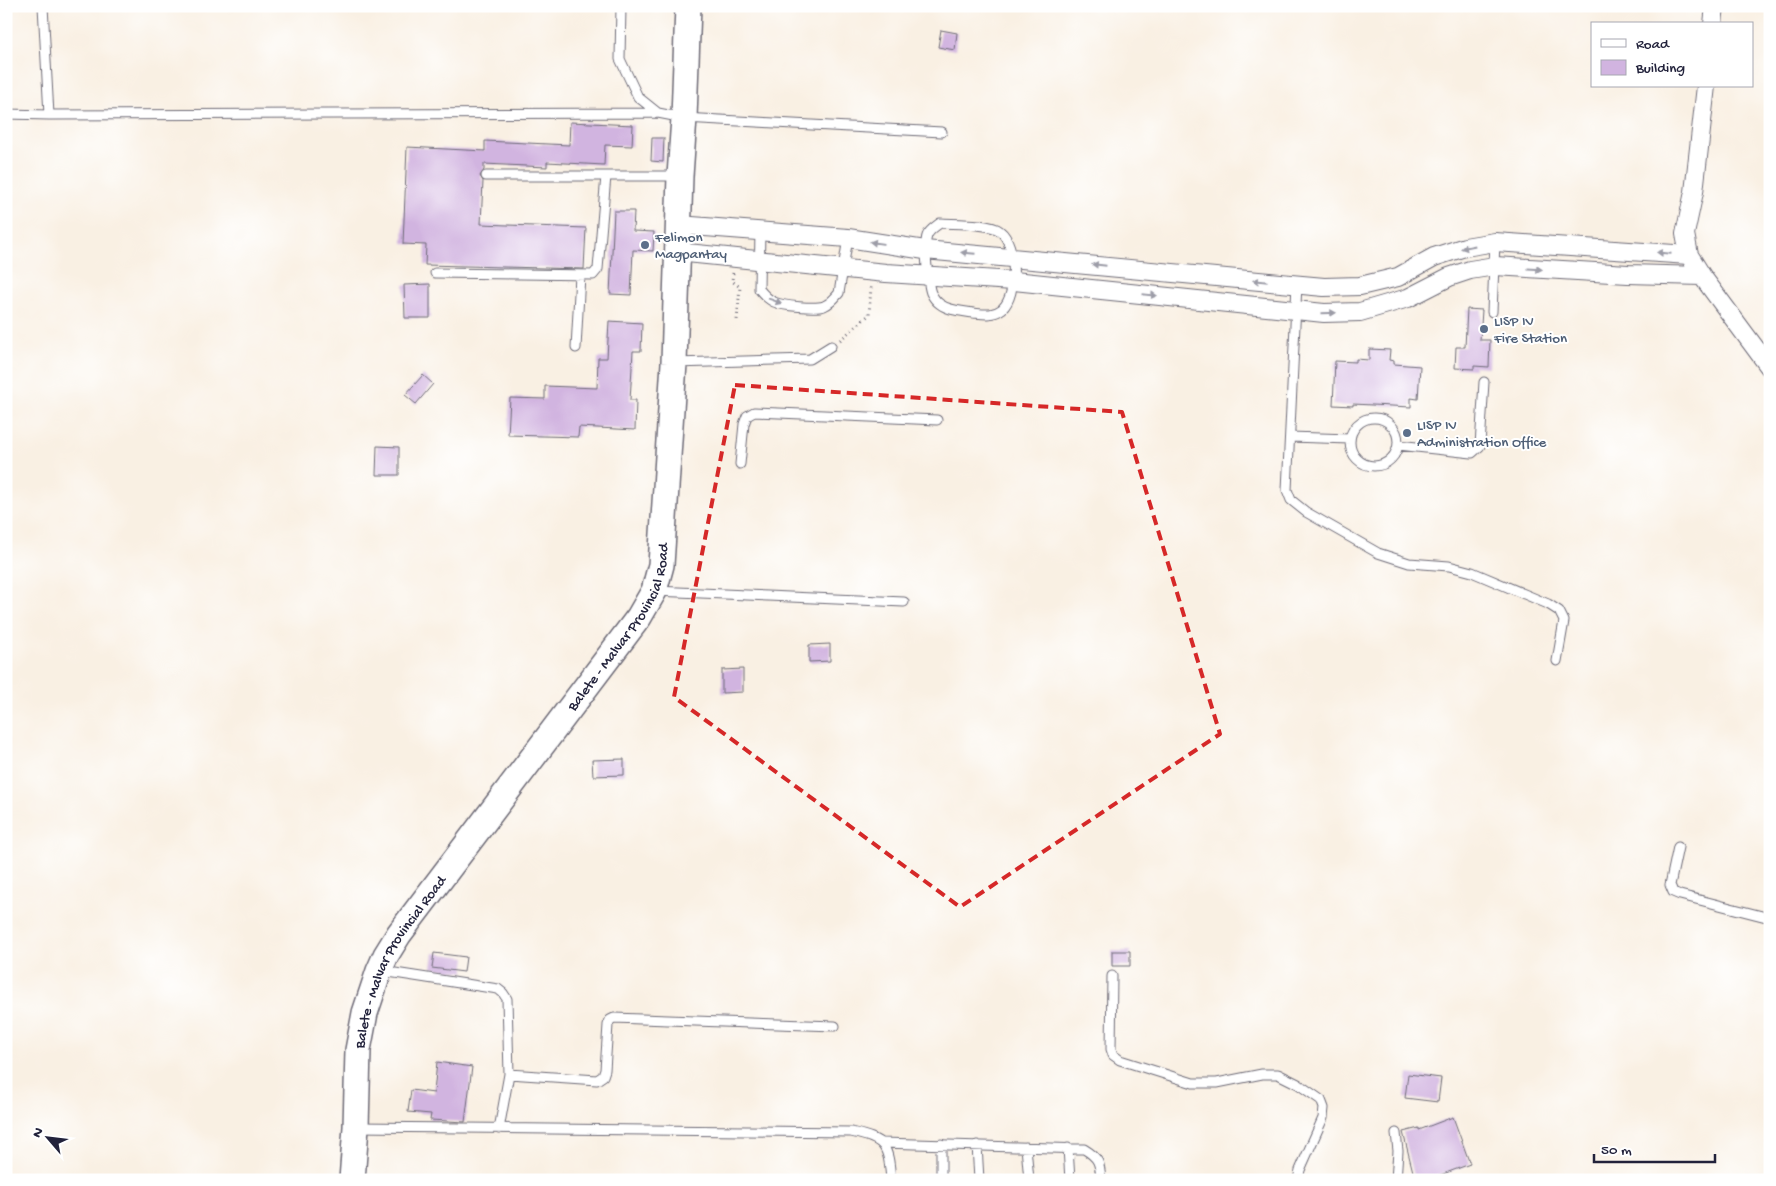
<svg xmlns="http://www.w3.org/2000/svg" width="1776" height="1186" viewBox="0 0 1776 1186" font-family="'Gochi Hand',sans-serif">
	<rect width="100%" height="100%" fill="#fff"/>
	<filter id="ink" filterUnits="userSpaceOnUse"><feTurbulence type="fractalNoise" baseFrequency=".02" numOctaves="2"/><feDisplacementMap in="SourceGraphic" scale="10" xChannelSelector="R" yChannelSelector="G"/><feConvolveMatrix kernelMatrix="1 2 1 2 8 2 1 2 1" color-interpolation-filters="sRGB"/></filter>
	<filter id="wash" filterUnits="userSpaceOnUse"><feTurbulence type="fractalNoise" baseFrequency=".0096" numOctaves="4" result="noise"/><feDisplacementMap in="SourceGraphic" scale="20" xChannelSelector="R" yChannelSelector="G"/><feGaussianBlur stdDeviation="1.12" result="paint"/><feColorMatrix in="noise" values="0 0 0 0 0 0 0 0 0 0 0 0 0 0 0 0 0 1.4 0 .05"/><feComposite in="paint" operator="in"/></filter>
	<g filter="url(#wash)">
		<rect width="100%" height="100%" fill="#f9f0e3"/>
		<g id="blocks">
			<!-- building -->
			<path fill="#d1b4e0" d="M941,30L957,33L955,50L938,47Z
				M570,122L633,125L632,146L605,145L604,165L547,162V167L484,164V170L480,176L483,181L481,224L586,228L584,269L425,265L426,245L403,244L407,147L485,151V141L569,145Z
				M652,138H664L663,162L651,161Z
				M614,211H634L633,231L654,232L653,251L633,250L631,295L610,294Z
				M430,284V318H405L404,285Z
				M1467,309L1482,310L1480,340H1490L1489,367L1474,366V369L1455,368L1456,347H1465Z
				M609,321L642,323L641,351H633L630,400H636L635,430L579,427L578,437L508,435L510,398L545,399V386L597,388L598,358H607Z
				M1369,349L1390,350L1389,360L1394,361V364L1420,366L1418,399L1411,398V407L1353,404V406L1333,405L1335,361L1356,362V359L1369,360Z
				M423,375L433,384L416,404L405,395Z
				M377,446L399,447V475H376Z
				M830,644V661L809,662V645Z
				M743,669V692L722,693V670Z
				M624,759V775L593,776L592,760Z
				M1112,951H1130V966H1112Z
				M434,953L466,957L464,972L432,968Z
				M437,1062L472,1067L465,1122L430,1120L431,1114L408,1112L411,1090L434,1093Z
				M1408,1074L1441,1078L1438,1102L1405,1098Z
				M1453,1117L1470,1164L1435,1177L1415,1180L1403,1132L1419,1128V1130Z"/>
		</g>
	</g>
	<g filter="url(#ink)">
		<use href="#blocks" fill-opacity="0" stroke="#6d6a76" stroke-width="1"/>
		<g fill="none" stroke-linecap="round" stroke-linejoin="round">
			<defs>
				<path id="lane" d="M43,6L49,115L658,113
					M621,6L620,59L638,97L658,113L684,118L942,132
					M6,114L49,115
					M486,176H677
					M940,223C955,224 990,223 1000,231C1017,244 1018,295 1002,309C993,316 984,314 973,313C963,311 949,311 940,304C937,302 933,297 931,293C928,286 924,243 927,236C929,230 935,227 940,223Z
					M760,230L759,289C763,294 767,299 774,302C783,306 815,309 824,306C831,303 835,298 839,293L848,238
					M435,273L593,275L598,269L606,176
					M1297,284L1287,490L1291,500L1306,512L1378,553L1409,563L1449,566L1472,572L1548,604L1559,611L1564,621L1557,661
					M1492,312L1495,242
					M576,348L580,275
					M675,363L810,359L831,346
					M1350 442a24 24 0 1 1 48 0a24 24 0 1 1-48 0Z
					M1290,437L1350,439
					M1398,445L1472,453L1480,446L1484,382
					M740,464L744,424L747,416L754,412L937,420
					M655,591L904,602
					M1678,847L1670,885L1673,892L1680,895L1770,918
					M382,971L498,989L503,993L507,999L509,1074L499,1129
					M1112,976L1111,1049L1113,1055L1120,1060L1193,1083H1217L1262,1074H1278L1298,1084L1321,1100L1324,1108L1323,1118L1300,1170L1298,1180
					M509,1074L597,1080L603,1076L605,1070L608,1025L610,1020L614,1018L835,1026
					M356,1127L851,1132C886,1140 888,1144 891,1180
					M1396,1133L1398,1151L1396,1180
					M882,1143L1084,1149C1099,1158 1100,1163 1101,1180
					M941,1144V1180
					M977,1145L979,1180
					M1026,1147L1029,1180
					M1068,1148L1070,1180"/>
				<path id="street" d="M1713,24L1715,6
					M679,225L848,238L925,250L1324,287L1360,286L1398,277L1434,257L1465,247L1495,242L1689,255L1702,276L1770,368
					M677,252L886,273L1014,281L1324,313L1360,312L1408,298L1449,277L1470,270L1495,266L1628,274L1702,276
					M1689,255L1685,234L1694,192L1706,86"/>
				<g id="secondary">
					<path id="s1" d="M352,1180L356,1127L358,1050L365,1013L379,971L386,955L399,934L639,617L654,591L661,565L674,363L680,176L684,118L688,6"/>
				</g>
			</defs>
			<!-- lane casing -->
			<use href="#lane" stroke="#6d6a76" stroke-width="11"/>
			<!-- street casing -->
			<use href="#street" stroke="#6d6a76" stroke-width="20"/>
			<!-- secondary casing -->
			<use href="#secondary" stroke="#6d6a76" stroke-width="28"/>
			<!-- path -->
			<path stroke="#6d6a76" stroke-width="3" stroke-dasharray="1 4" stroke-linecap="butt" d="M733,273L732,281L740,287L737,320
				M840,340L869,315L871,287"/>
			<!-- lane -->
			<use href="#lane" stroke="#fff" stroke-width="9"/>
			<!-- street -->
			<use href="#street" stroke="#fff" stroke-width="18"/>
			<!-- secondary -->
			<use href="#secondary" stroke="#fff" stroke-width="25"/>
		</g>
		<!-- one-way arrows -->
		<defs><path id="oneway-solid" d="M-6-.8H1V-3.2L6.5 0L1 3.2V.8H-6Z" transform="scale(1.25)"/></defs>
		<g fill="#9c9ca7">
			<use href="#oneway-solid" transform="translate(877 243) rotate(-172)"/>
			<use href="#oneway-solid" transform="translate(1468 247) rotate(168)"/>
			<use href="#oneway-solid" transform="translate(968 253) rotate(-175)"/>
			<use href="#oneway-solid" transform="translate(1664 253) rotate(-175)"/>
			<use href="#oneway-solid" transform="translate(1099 265) rotate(-174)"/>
			<use href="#oneway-solid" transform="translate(1535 269) rotate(3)"/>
			<use href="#oneway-solid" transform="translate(1260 281) rotate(-174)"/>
			<use href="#oneway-solid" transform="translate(1150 295) rotate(6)"/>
			<use href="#oneway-solid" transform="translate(775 301) rotate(20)"/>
			<use href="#oneway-solid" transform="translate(1329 313) rotate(-1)"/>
		</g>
	</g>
	<!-- marked area -->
	<path fill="none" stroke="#d62828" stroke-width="4" stroke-dasharray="10 6" stroke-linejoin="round" d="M735,385L1122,412L1220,734L960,907L674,697Z"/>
	<!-- markers -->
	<g fill="#5c6f8a" stroke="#fff" stroke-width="2">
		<circle cx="645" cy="245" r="5"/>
		<circle cx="1484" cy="329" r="5"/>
		<circle cx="1407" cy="433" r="5"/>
	</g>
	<g text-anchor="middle" stroke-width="4" stroke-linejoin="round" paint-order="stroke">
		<!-- service labels -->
		<g font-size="15" fill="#4e5e75" stroke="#fff" text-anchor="start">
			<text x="655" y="241">Felimon<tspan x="655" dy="17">Magpantay</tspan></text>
			<text x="1494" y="325">LISP IV<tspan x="1494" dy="17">Fire Station</tspan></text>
			<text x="1417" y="429">LISP IV<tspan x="1417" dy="17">Administration Office</tspan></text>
		</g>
		<!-- street labels -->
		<g font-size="15" fill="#22223b" stroke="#fff">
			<text dy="5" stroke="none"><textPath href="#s1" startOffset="634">Balete - Malvar Provincial Road</textPath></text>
			<text dy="5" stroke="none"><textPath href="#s1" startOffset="229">Balete - Malvar Provincial Road</textPath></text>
		</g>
	</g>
	<!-- margin -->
	<rect width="1776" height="1186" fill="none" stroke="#fff" stroke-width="25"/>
	<!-- legend -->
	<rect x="1591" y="22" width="162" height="65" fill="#ffffff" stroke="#a7a7b1"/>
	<rect x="1601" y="39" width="25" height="8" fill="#ffffff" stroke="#a7a7b1"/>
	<text x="1636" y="48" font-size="15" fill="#22223b">Road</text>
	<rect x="1601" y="60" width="25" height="15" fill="#d1b4e0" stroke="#a7a7b1"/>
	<text x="1636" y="72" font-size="15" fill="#22223b">Building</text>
	<!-- north arrow -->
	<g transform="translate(48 1138) rotate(298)" stroke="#ffffff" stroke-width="4" paint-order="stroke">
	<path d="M0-4L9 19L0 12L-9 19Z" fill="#22223b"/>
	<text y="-8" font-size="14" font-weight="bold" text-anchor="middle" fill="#22223b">N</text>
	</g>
	<!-- scale -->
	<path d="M1594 1154v8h121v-8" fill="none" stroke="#22223b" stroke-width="2.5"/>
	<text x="1601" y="1154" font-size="15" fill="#22223b" stroke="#ffffff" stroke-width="4" paint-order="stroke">50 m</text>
</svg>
